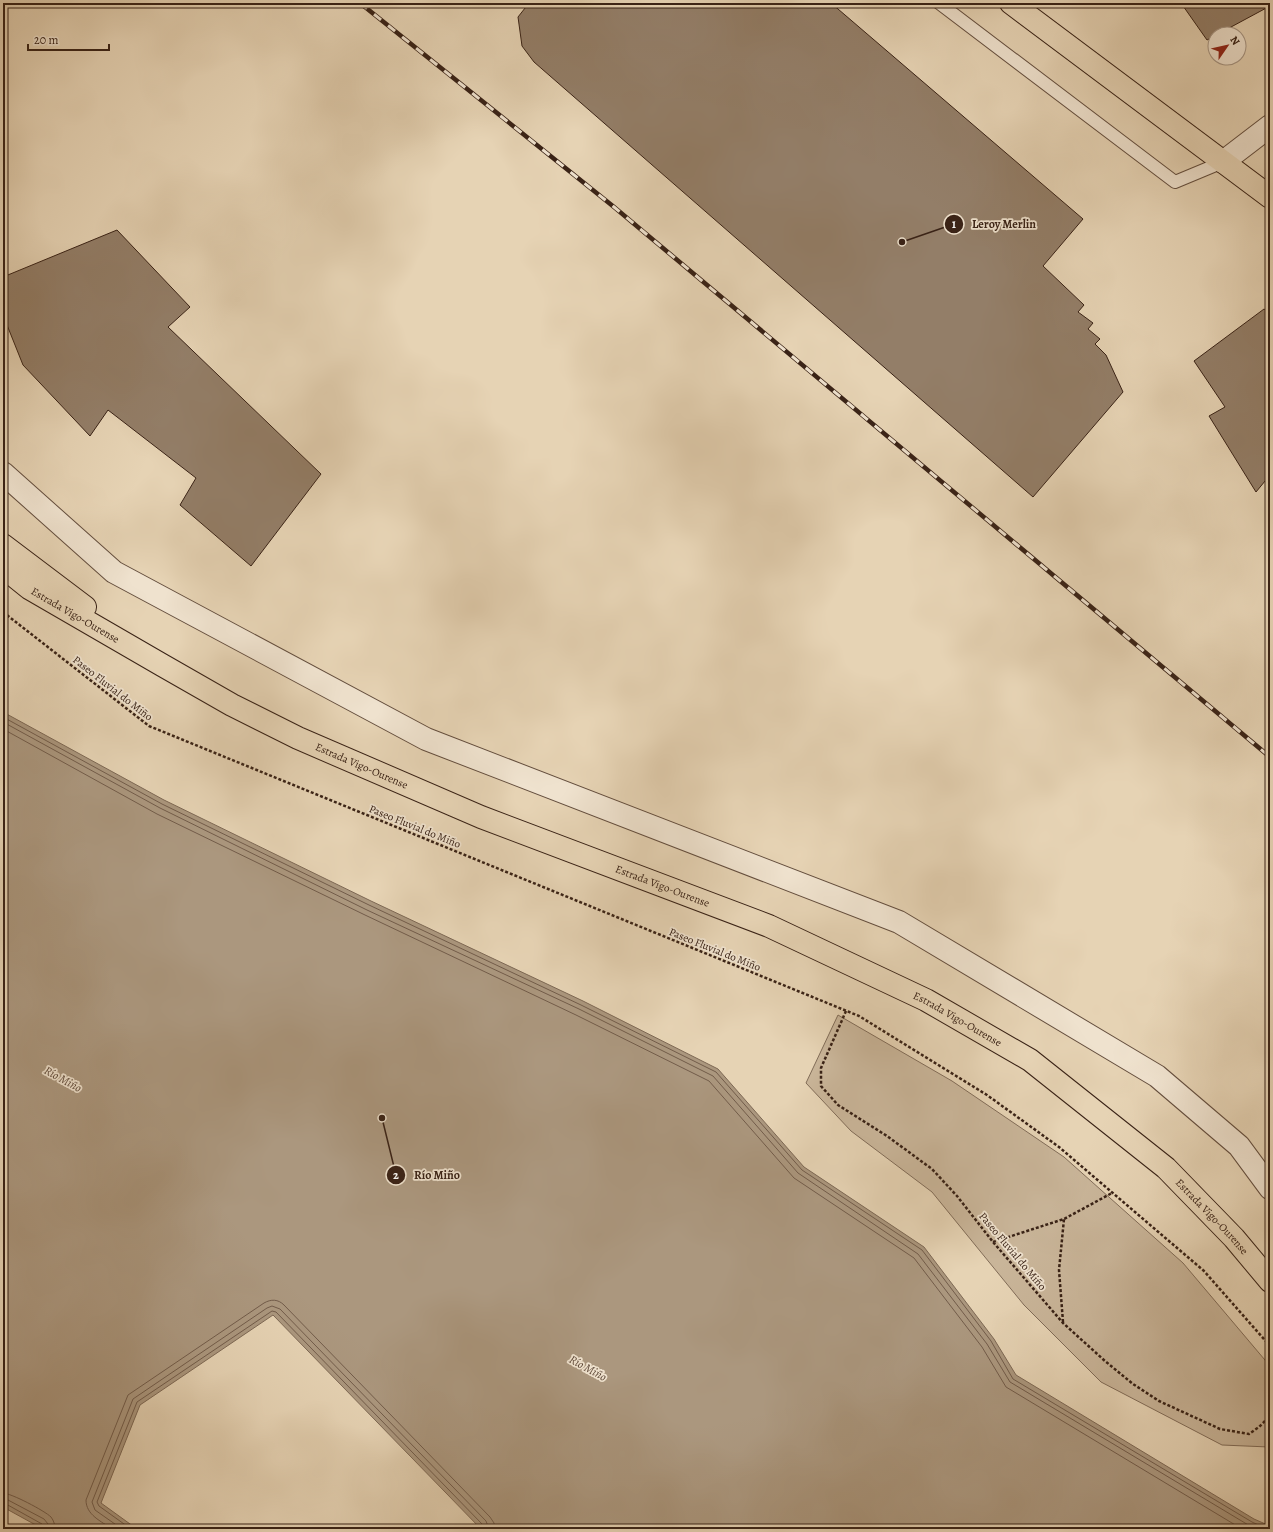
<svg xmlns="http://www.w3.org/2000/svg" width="1273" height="1532" viewBox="0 0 1273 1532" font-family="Alegreya,serif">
	<rect width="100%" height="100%" fill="#e6d3b4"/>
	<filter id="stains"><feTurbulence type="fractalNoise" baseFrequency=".005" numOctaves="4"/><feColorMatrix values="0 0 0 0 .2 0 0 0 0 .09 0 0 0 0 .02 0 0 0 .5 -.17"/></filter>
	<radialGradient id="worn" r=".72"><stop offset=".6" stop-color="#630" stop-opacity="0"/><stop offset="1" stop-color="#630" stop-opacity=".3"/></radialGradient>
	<!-- green -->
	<path fill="#c9b599" stroke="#816c58" d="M838,1015L952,1081L1064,1157L1183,1263L1270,1366L1269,1447L1222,1445L1101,1382L1024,1305L932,1192L851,1131L806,1083Z"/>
	<!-- water -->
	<path fill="#ab977e" stroke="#7d6854" d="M3,712L164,800L371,901L583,1001L718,1069L804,1167L924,1247L994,1339L1016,1375L1254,1519L1270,1526V1529H481L273,1315L140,1405L101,1503L137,1529H43L3,1507Z"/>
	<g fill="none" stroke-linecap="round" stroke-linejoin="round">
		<!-- shore -->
		<path stroke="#725c4a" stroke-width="1" d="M3,717L162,804L369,905L581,1005L716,1072L802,1170L922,1250L991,1341L1013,1379L1252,1522L1267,1529
			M3,722L160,808L367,910L579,1009L713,1076L798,1173L918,1254L987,1344L1010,1382L1255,1529
			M3,729L157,814L365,915L576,1015L709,1081L794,1178L914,1258L982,1347L1006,1387L1242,1529
			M3,1493C11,1493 45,1511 51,1517C54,1521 55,1525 55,1529
			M3,1499L8,1500L44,1519L48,1524L49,1529
			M3,1504H6L42,1524L44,1529
			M112,1529C101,1521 86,1515 86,1500L128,1395L264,1303C271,1299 278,1299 284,1305L490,1517L494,1523L495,1529
			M122,1529L95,1510L92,1502L133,1399L267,1308L272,1306L280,1309L486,1521L489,1529
			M131,1529L99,1506L97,1502L137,1402L272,1311L276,1312L482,1524L484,1529"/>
	</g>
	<!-- building -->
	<path fill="#937e68" stroke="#392216" d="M529,3H831L1083,219L1043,266L1084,305L1078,312L1093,323L1088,329L1100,339L1095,344L1106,355L1123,392L1033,497L534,62L522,46L518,17Z
		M1181,3H1270V6L1218,34H1215V36L1207,40Z
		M117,230L190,307L168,327L321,474L251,566L180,505L196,478L108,410L90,436L23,365L3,315V277Z
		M1264,309L1270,313V475L1256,492L1209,416L1225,407L1194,361Z"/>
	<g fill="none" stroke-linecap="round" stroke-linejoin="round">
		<defs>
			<path id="lane" d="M939,3L1175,182L1223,162"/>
			<path id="street" d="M1223,162L1270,126
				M3,473L114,572L426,739L899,922L1157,1076L1239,1146L1270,1188"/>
			<g id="highway">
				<path d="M1011,3L1270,197"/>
				<path d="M3,545L85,607"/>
				<path id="s1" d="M3,567L29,588L162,665L232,705L298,738L481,817L769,926L926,1000L1030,1060L1166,1168L1234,1238L1270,1281"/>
			</g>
		</defs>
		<!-- lane casing -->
		<use href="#lane" stroke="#644e3e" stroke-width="14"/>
		<!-- street casing -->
		<use href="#street" stroke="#644e3e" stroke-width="24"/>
		<!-- highway casing -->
		<use href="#highway" stroke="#392216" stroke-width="24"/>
		<!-- path -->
		<path stroke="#392216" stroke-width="2.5" stroke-dasharray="3 2" stroke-linecap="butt" d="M3,612L149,726L859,1016L987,1095L1059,1147L1204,1271L1270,1346
			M846,1011L821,1068V1086L838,1105L887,1136L932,1169L957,1196L993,1242L1063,1323L1105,1361L1133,1384L1159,1401L1220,1429L1249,1434L1259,1427L1270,1416
			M993,1242L1064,1219L1112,1193
			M1063,1322L1059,1270L1064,1219"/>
		<!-- lane -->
		<use href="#lane" stroke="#efe2ce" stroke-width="12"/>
		<!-- street -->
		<use href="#street" stroke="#efe2ce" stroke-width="22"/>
		<!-- highway -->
		<use href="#highway" stroke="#e6d3b4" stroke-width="22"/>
		<defs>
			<path id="rail" d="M360,3L614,207L1270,757"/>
		</defs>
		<!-- rail casing -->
		<use href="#rail" stroke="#392216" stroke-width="4.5"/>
		<!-- rail -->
		<use href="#rail" stroke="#efe2ce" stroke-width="3" stroke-dasharray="9" stroke-linecap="butt"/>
	</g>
	<g text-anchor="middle" stroke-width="3.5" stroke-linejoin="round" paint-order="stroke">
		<!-- street labels -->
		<g font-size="11" fill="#392216" stroke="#efe2ce">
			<text dy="4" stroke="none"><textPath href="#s1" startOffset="87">Estrada Vigo-Ourense</textPath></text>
			<text transform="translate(113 688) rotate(38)" y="4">Paseo Fluvial do Miño</text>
			<text dy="4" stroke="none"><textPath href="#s1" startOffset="411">Estrada Vigo-Ourense</textPath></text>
			<text transform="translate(415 826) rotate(22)" y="4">Paseo Fluvial do Miño</text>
			<text dy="4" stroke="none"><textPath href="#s1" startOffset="735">Estrada Vigo-Ourense</textPath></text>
			<text transform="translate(715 949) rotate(22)" y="4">Paseo Fluvial do Miño</text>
			<text dy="4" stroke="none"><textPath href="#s1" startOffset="1059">Estrada Vigo-Ourense</textPath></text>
			<text dy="4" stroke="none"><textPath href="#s1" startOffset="1383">Estrada Vigo-Ourense</textPath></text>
			<text transform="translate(1013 1251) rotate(50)" y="4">Paseo Fluvial do Miño</text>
		</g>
		<!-- water labels -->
		<g font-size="12" font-style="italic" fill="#5b4535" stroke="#efe2ce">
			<text transform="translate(63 1079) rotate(29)" y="4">Río Miño</text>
			<text transform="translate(588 1368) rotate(29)" y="4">Río Miño</text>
		</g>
	</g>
	<!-- callouts -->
	<path fill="none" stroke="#392216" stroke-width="1.5" d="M902 242L954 224M382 1118L396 1175"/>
	<g fill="#392216" stroke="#efe2ce" stroke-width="1.5">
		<circle cx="902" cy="242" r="4"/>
		<circle cx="382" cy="1118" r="4"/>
		<circle cx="954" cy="224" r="10"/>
		<circle cx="396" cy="1175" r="10"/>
	</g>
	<g font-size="12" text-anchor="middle" font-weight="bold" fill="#fff">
		<text x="954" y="228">1</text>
		<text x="396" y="1179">2</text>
	</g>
	<g font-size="12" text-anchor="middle" font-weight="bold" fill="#392216" stroke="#efe2ce" stroke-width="3.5" stroke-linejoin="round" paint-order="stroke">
		<text x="1004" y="228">Leroy Merlin</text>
		<text x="437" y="1179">Río Miño</text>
	</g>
	<!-- margin -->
	<rect width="1273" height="1532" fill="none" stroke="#e6d3b4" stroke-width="16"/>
	<rect x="4" y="4" width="1265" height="1524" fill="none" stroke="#392216" stroke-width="2"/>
	<rect x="8" y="8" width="1257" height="1516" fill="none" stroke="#392216"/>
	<!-- north arrow -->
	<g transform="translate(1227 46) rotate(56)"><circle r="19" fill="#efe2ce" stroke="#a69584"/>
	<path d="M0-3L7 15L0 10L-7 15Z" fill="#8f2418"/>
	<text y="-6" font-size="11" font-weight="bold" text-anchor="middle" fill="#392216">N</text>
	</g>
	<!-- scale -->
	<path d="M28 44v6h81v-6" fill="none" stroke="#392216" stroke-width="2"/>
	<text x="34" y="44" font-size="12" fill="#392216" stroke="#efe2ce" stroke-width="3" paint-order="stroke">20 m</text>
	<rect width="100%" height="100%" filter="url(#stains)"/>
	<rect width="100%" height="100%" fill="url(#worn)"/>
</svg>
